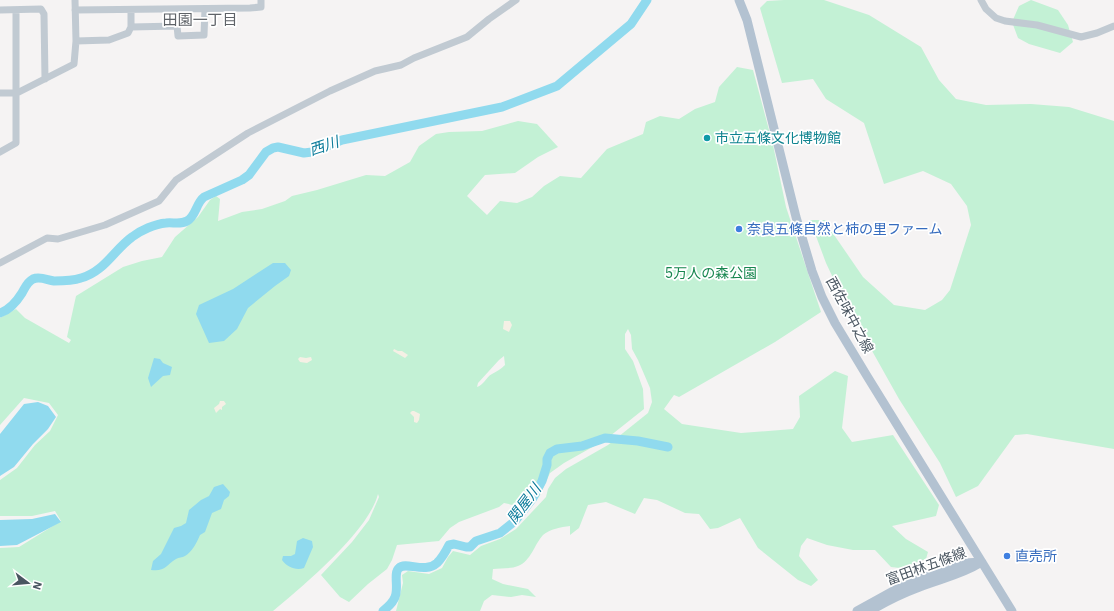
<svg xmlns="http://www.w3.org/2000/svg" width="1114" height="611" viewBox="0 0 1114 611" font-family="'IBM Plex Sans','Noto Sans JP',sans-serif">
	<rect width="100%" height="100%" fill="#f5f3f3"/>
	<!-- green -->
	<path fill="#c3f1d5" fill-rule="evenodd" d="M784,0H824L869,15L921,47L939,80L956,99L986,105L1031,104L1069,107L1114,121V449L1027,434L1015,435L978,486L956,497L940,463L899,399L843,299L826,263L810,220H827L830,229L863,277L894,305L925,310L942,300L950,290L971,225L967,206L951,184L923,171L884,184L864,123L826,99L813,79L782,83L760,8L767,1Z
		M1031,0L1058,10L1068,25L1073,42L1060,53L1029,44L1018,38L1012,22L1019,6Z
		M737,67L753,70L773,145L786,207L821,312L775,342L679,397L674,395L664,409L682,424L741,433L793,429L800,417L799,396L835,371L848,376L842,428L852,442L893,435L939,505L936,516L892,526L906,539L928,552L926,559L900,568L891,567L875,550H853L827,545L807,538L801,546L799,556L818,580L811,586L798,580L758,548L740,518L718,528L710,529L699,514L685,513L657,500L644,498L635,514L606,502L588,505L579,528L570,535V526C561,527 550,529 543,535C534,545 531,561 518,566C511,569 500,568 493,569L492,579L503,584L528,589L536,597L522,595L511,597L492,595L484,601L480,611H396L403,583L402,575L408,571L429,574L442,568L448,557L453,551L470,555L481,546L500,539L516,529L546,497L548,489L555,478L566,469L608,445L648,413L652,402L650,388L638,360L632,349L631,335L628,329L625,334V349L633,361L643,389L644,409L605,440L564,463L550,473L539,497L522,507L504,503L499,507L459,522L450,528L439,541L397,545L392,560L387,569L368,584L349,602L340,597L321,575L352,542L369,520L379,497L378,494C369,531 302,587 273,611H0V548L19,547L61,521L55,511L32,516H0V480L17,468L35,445L50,431L58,415L49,403L24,398L0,425V318L16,309L25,318L69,343L71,340L67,337L76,296L123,267L142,261L162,257L175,237L198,217L210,200L216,196L220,199L218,221L242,212L262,209L285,201L292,196L317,190L366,175L385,176L410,162L419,146L436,134L449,132L482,131L518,121L537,124L558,147L538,157L515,173L485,175L467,196L487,215L500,201L517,203L532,197L544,186L560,176L581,178L607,149L643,134L646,122L660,116L679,119L695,109L715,102L719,87ZM504,356L505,365C501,369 497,371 492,374C486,377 484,385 477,387L478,383L499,360Z"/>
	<!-- sand -->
	<path fill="#f5f0e5" d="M504,321H510L512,325L509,332L503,329Z
		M394,349L398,351H402L408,355L405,358L393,351Z
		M300,357L306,358L311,357L312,360L307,363L300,362L298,359Z
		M220,401H224L226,404L222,407V410L220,409L216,413L214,408L219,404Z
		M412,411H414L420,414L419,420L417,423L414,422V417L410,413Z"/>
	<!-- water -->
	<path fill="#90daee" d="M273,263H285L291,270L289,276L275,286L248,308L237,329L224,341L209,343L196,314L199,305L233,289Z
		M154,358L160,359L163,363L172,367L170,375L163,376L151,387L148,378Z
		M38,402L48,406L56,417L48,429L33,444L14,467L0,476V434L24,404Z
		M223,484L230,492L229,496L224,500L221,509L212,513L205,532L200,535C197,542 192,552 185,556C182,558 179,557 176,559C166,565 165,572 151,570L153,561L161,554L174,528L181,526L186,523L189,510L201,500L209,496L214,487Z
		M55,514L61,522L17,545L0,546V520L32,519Z
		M303,538L312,541L313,547L304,568C296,571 287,567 282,560L283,556H291L295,554L297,541Z"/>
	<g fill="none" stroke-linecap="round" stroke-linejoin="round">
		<!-- river -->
		<path stroke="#90daee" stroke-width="9" d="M0,313C9,310 17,301 22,293C25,288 27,282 33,279C40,276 47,280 54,281C63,281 72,281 81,278C104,272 114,250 132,237C141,230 155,224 166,223C173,222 180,225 187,221C196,216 196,203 204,197L242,180L249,175L266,152L273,148L278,147L304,153L312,152L342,140L502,107L557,86L631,24L647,0
			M383,611C388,607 393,603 395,597C399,588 393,573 399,568C406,561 425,574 437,563C442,558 446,551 449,545L454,544L466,547H470L476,541L500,533L515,521L533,498L542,481L547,465V459L550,453L557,449L582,446L605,438L638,441L668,447"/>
		<!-- minor -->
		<path stroke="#c1cad2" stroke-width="7" d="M981,0L986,9L996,18L1005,21L1037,25L1081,37L1097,33L1114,26
			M0,10L41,9L44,14L45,79
			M75,10L250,8L261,7V0
			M131,27L177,26L178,36L204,35L205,9
			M76,41L109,40L128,33L131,27V10
			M0,93H17L74,64L76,41L75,0
			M0,152L16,143V10
			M0,263L47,238L58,239L105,225L159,201L176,180L248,133L330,91L375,71L401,65L414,58L467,37L489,19L516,0"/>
		<!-- major -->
		<path stroke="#b3c2d1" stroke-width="9" d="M739,0L747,20L796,217L812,271L822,297L835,323L867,376L1012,611
			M857,611L906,584L965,563L982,562
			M870,611C885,602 901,594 917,588C939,579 961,575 980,563"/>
	</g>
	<!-- markers -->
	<circle fill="#0f9aa8" stroke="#fff" stroke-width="1.5" cx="707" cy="138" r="4"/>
	<g fill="#3f7fe0" stroke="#fff" stroke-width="1.5">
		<circle cx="739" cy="229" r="4"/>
		<circle cx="1007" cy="556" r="4"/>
	</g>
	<g text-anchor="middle" stroke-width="3.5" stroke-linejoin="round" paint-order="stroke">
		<!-- culture labels -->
		<g font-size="14" fill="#0d838f" stroke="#fff" text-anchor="start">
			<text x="715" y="143">市立五條文化博物館</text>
		</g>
		<!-- shop labels -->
		<g font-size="14" fill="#366cbe" stroke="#fff" text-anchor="start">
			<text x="747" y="234">奈良五條自然と柿の里ファーム</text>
			<text x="1015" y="561">直売所</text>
		</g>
		<!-- park labels -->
		<g font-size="14" fill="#17864f" stroke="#fff">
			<text x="711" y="278">5万人の森公園</text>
		</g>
		<!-- street labels -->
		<g font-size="14" fill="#4a5661" stroke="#fff">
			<text transform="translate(850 315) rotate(62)" y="5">西佐味中之線</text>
			<text transform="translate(926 566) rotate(-20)" y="5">富田林五條線</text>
		</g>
		<!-- neighbourhood labels -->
		<g font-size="15" fill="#5f6368" stroke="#fff">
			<text x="200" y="25">田園一丁目</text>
		</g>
		<!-- water labels -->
		<g font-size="15" font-style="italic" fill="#0c7c9b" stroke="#fff">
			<text transform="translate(324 146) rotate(-18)" y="5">西川</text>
			<text transform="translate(524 504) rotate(-53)" y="5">関屋川</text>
		</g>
	</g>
	<!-- north arrow -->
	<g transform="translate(28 583) rotate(106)" stroke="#ffffff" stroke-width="3" paint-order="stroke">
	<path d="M0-3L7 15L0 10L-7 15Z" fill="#4a5661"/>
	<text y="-6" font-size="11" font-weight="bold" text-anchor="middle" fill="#4a5661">N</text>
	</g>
</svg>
